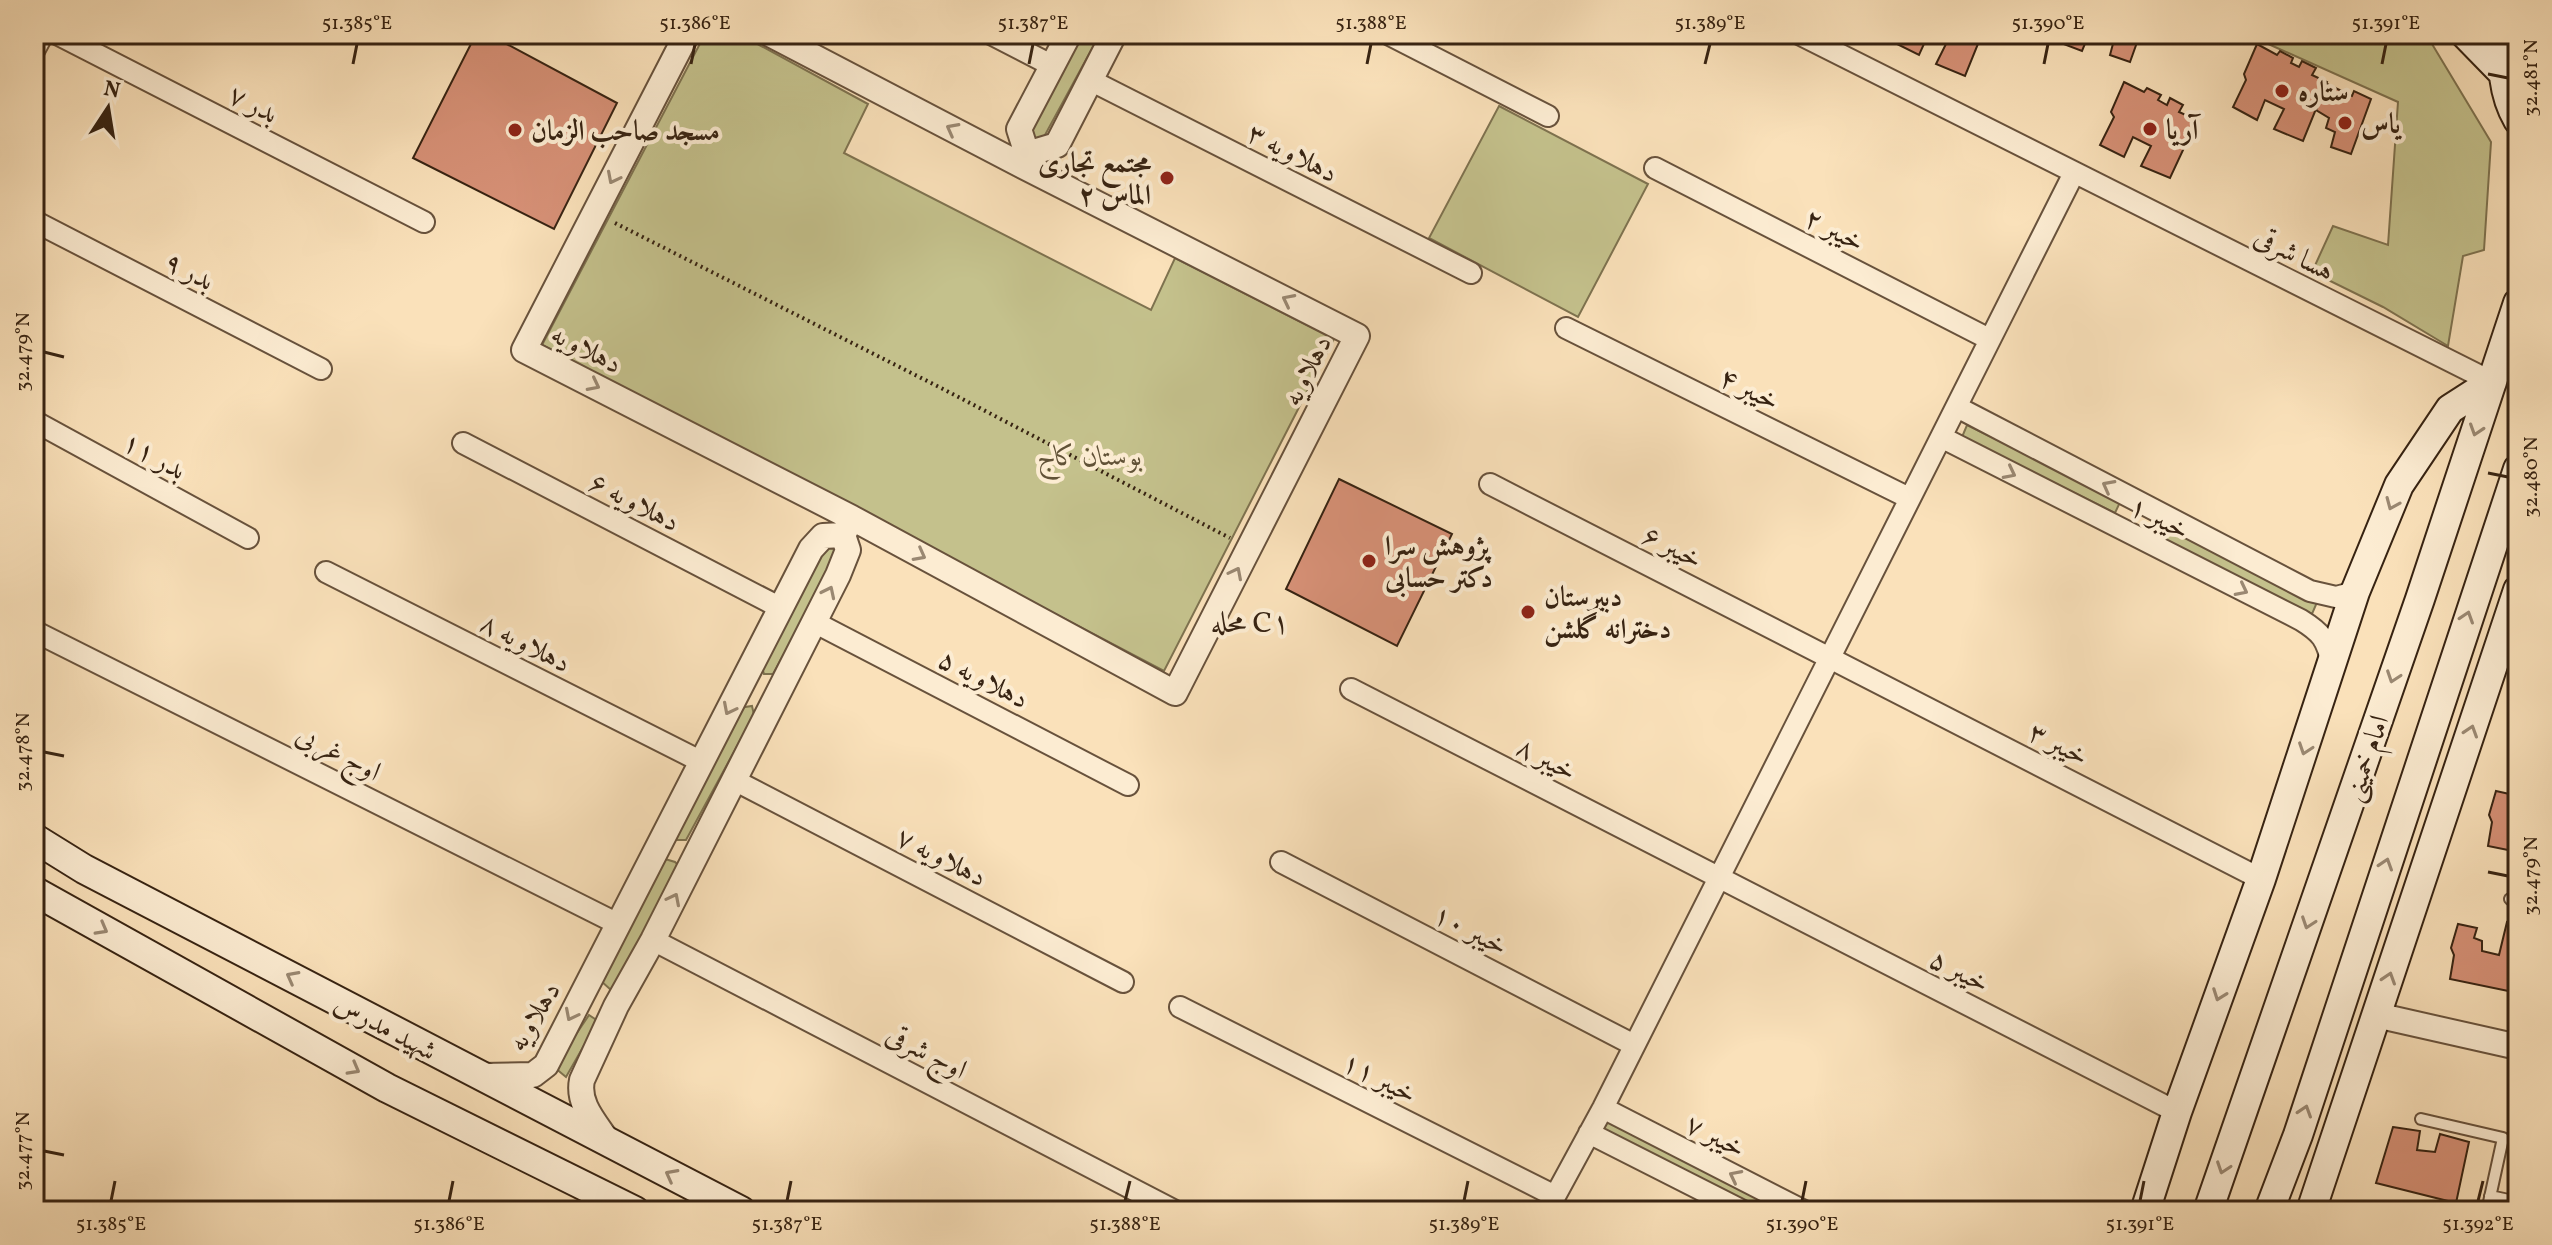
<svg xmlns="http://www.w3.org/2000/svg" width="2552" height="1245" viewBox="0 0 2552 1245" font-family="Vollkorn,Amiri,serif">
	<rect width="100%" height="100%" fill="#fae1ba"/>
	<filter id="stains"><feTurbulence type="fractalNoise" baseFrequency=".0025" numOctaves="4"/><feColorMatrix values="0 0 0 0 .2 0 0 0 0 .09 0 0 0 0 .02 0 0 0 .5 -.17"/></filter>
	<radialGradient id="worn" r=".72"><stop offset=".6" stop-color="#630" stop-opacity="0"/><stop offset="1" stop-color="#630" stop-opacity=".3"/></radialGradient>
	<!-- green -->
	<path fill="#c4c18c" stroke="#7e724f" stroke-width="2" d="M705,34H739L868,104L844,153L1151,310L1175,258L1334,339L1164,671L542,345Z
		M1082,34H1100L1039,146L1028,136Z
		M2246,34H2412L2432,44L2491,142L2484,250L2463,256L2448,346L2383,307L2312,272L2333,226L2388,245L2398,102Z
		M1499,106L1648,184L1578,317L1429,238Z
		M1967,425L2121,500L2115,513L1962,437Z
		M2164,525L2318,600L2312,614L2159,537Z
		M827,542L841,549L773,674H764L761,664Z
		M752,706L754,715L686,840H677L674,829L739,708Z
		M665,859L675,862L679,866L612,991L600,980Z
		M589,1015L598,1021L566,1077L554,1067Z
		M1606,1121L1789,1211H1763L1602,1132Z"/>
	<!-- building -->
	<path fill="#d69076" stroke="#372312" stroke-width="2" d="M476,34H488L617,103L554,229L413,158Z
		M1899,34H1982L1965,76L1936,64L1946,44L1928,35L1919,55L1895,43Z
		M2056,34H2089L2082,51L2053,40Z
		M2105,34H2140L2130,62L2110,55L2114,40Z
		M2257,44L2277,55L2280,51L2293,58L2291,63L2299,67L2302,61L2316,68L2312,75L2327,82L2303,141L2274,129L2284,109L2265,100L2257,120L2233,107L2246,80L2244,74Z
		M2124,82L2144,92L2147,88L2161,95L2158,100L2167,105L2170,98L2183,105L2179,112L2197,120L2170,178L2141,166L2151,146L2133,137L2124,157L2100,145L2114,117L2111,112Z
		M2327,84L2352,96L2354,91L2371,99L2351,154L2331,147L2335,132L2326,128L2329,118L2316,110Z
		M1339,479L1452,534L1397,646L1286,589Z
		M2496,791L2514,795L2512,804L2518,807V852L2488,846L2492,822L2489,815Z
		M2507,922L2518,924V993L2450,979L2454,955L2451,948L2458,924L2477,928L2474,938L2482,941V951L2499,955Z
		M2393,1127L2420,1131L2417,1150L2435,1152L2440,1134L2469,1142L2456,1203L2376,1183Z"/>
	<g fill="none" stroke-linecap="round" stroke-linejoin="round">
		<defs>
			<path id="service" d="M2510,899L2518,901
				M2421,1119L2503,1138L2487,1211
				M2490,1196L2518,1202"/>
			<path id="minor" d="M57,34L424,222
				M991,34L1053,66
				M1388,34L1548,116
				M1799,34L2492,382
				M34,51L43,34
				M1090,80L1471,273
				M1655,168L1989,339
				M34,221L321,369
				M1566,328L1909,498
				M1957,407L2310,591L2336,597L2355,592
				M34,421L248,538
				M1941,437L2301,620C2322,633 2326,639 2332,663
				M463,443L781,608
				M1490,484L2261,879
				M326,572L702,762
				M814,622L1128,785
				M34,631L618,924
				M1351,689L2177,1112
				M734,780L1123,982
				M1281,862L1634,1045
				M653,940L1175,1211
				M1180,1007L1555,1196
				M1603,1108L1804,1211
				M1589,1133L1743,1211
				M1547,1211L1603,1108L2074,173"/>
			<path id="tertiary" d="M687,34L524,350L852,518L1175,693L1357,336L1021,165L770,34
				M1027,154L1057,145L1114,34
				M1027,154L1019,129L1069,34
				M2376,1015L2518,1047
				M482,1076L533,1075L546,1065L811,549L823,536L843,535
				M608,1142C595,1122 577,1104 582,1080L616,1006L653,940L838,575L848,550L843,535L852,518"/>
			<path id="secondary" d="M2465,34L2504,74
				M2507,34C2499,61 2504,96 2518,120
				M34,838L84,869L741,1211
				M34,891L387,1088L635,1211
				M2145,1211L2177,1112L2261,879L2355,592L2399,485L2450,409L2492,382
				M2208,1211L2420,599L2518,303
				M2269,1211L2298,1135L2518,469
				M2311,1211L2518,590"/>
		</defs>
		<!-- service casing -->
		<use href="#service" stroke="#68523c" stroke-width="14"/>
		<!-- minor casing -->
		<use href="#minor" stroke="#68523c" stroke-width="24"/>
		<!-- tertiary casing -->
		<use href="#tertiary" stroke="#68523c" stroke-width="28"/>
		<!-- secondary casing -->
		<use href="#secondary" stroke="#372312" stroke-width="32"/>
		<!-- path -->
		<path stroke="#372312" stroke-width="4" stroke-dasharray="2 4" stroke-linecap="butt" d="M615,223L941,388L1230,538"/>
		<!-- service -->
		<use href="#service" stroke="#fcecd2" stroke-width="10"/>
		<!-- minor -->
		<use href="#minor" stroke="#fcecd2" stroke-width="20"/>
		<!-- tertiary -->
		<use href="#tertiary" stroke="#fcecd2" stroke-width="24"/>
		<!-- secondary -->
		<use href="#secondary" stroke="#fcecd2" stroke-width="28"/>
	</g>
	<!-- one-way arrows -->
	<defs><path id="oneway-chevron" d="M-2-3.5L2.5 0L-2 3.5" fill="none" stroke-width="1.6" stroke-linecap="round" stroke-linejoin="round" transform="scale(2)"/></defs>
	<g stroke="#9a8872">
		<use href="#oneway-chevron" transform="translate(952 129) rotate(-152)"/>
		<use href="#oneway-chevron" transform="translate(613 178) rotate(117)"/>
		<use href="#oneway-chevron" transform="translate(1288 300) rotate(-153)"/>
		<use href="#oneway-chevron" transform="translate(594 385) rotate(27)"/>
		<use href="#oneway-chevron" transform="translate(2476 430) rotate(108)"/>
		<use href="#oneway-chevron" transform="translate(2010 473) rotate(27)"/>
		<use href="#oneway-chevron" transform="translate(2108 486) rotate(-152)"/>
		<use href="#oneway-chevron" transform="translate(2392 504) rotate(113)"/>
		<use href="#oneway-chevron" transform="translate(920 555) rotate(28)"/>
		<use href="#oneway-chevron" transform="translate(1236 573) rotate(-63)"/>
		<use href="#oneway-chevron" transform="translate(2242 590) rotate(27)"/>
		<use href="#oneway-chevron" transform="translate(829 592) rotate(-64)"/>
		<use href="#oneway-chevron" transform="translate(2467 617) rotate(-72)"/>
		<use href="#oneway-chevron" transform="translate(2393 677) rotate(109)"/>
		<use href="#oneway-chevron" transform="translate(729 709) rotate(117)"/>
		<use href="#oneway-chevron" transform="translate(2471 731) rotate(-72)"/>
		<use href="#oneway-chevron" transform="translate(2305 749) rotate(109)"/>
		<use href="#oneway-chevron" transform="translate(2386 864) rotate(-72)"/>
		<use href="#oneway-chevron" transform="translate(674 899) rotate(-63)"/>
		<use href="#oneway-chevron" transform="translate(2308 923) rotate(109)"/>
		<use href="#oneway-chevron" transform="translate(102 929) rotate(29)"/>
		<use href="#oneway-chevron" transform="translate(292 977) rotate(-152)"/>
		<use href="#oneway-chevron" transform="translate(2389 978) rotate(-72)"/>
		<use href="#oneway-chevron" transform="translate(2219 995) rotate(110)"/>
		<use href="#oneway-chevron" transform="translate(571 1015) rotate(117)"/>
		<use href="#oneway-chevron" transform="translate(354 1069) rotate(29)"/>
		<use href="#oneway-chevron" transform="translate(2305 1111) rotate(-72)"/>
		<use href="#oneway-chevron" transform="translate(2223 1168) rotate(109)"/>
		<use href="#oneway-chevron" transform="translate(671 1175) rotate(-152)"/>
		<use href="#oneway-chevron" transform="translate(1735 1176) rotate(-153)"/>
	</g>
	<!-- ticks -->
	<path fill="none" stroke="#372312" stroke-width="3" d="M353,64L357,44M691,64L695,44M1029,64L1033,44M1367,64L1371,44M1705,64L1710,44M2044,64L2048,44M2382,64L2386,44M2488,74L2508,78M44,352L64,357M2488,473L2508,477M44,752L64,756M2488,872L2508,876M44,1151L64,1155M111,1201L115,1181M449,1201L453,1181M787,1201L791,1181M1125,1201L1130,1181M1464,1201L1468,1181M1802,1201L1806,1181M2140,1201L2144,1181M2478,1201L2483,1181"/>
	<!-- markers -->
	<g fill="#8f2418" stroke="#fcecd2" stroke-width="3">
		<circle cx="2282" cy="91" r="8"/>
		<circle cx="2345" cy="123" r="8"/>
		<circle cx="2150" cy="129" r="8"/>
		<circle cx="515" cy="130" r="8"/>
		<circle cx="1167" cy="178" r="8"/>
		<circle cx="1369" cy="561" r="8"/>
		<circle cx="1528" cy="612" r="8"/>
	</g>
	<g text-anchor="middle" stroke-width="8" stroke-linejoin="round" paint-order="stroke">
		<!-- poi labels -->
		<g font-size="28" font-weight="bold" fill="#372312" stroke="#fcecd2" text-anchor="start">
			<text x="2298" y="101">ستاره</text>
			<text x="2361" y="133">یاس</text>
			<text x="2166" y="139">آریا</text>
			<text x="531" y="140">مسجد صاحب الزمان</text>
			<text x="1151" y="172" text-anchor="end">مجتمع تجاری<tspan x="1151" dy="32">الماس ۲</tspan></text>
			<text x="1385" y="555">پژوهش سرا<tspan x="1385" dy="32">دکتر حسابی</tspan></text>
			<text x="1544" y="606">دبیرستان<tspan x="1544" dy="32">دخترانه گلشن</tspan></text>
		</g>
		<!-- street labels -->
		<g font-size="28" fill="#372312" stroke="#fcecd2">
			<text transform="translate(254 103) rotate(27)" y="10">بدر ۷</text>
			<text transform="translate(1293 152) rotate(27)" y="10">دهلاویه ۳</text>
			<text transform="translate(1835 229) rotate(27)" y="10">خیبر ۲</text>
			<text transform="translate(2295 253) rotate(27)" y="10">هسا شرقی</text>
			<text transform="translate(190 270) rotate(27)" y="10">بدر ۹</text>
			<text transform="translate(587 348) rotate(27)" y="10">دهلاویه</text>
			<text transform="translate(1306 370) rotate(-63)" y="10">دهلاویه</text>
			<text transform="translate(1750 388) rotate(26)" y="10">خیبر ۴</text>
			<text transform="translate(155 455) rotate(29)" y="10">بدر ۱۱</text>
			<text transform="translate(635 501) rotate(27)" y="10">دهلاویه ۶</text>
			<text transform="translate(2160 517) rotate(27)" y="10">خیبر ۱</text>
			<text transform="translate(1673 546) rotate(27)" y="10">خیبر ۶</text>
			<text transform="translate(526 642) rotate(27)" y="10">دهلاویه ۸</text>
			<text transform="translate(984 678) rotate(27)" y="10">دهلاویه ۵</text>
			<text transform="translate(2059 743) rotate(27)" y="10">خیبر ۳</text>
			<text transform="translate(339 752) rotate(27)" y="10">اوج غربی</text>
			<text transform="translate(1547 758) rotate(27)" y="10">خیبر ۸</text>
			<text transform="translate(2365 758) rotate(-71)" y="10">امام خمینی</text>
			<text transform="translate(942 856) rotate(27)" y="10">دهلاویه ۷</text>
			<text transform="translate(1471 929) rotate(27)" y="10">خیبر ۱۰</text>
			<text transform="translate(1960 970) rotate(27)" y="10">خیبر ۵</text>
			<text transform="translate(533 1016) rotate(-59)" y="10">دهلاویه</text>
			<text transform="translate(386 1026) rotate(28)" y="10">شهید مدرس</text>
			<text transform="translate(927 1051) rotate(27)" y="10">اوج شرقی</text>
			<text transform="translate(1380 1077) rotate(27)" y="10">خیبر ۱۱</text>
			<text transform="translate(1716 1135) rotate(27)" y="10">خیبر ۷</text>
		</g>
		<!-- park labels -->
		<g font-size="28" font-style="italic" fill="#615237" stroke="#fcecd2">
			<text x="1090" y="465">بوستان کاج</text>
		</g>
		<!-- neighbourhood labels -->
		<g font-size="30" fill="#372312" stroke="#fcecd2">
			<text x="1250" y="632">محله C۱</text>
		</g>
	</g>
	<!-- margin -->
	<rect width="2552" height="1245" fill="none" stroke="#fae1ba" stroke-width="88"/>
	<!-- north arrow -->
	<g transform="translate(108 108) rotate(12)" stroke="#fcecd2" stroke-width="6" paint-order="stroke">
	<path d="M0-6L14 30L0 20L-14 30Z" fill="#372312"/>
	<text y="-12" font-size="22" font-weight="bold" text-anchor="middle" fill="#372312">N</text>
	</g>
	<rect x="44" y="44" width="2464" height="1157" fill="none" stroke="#372312" stroke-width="3"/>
	<g font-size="20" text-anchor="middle" fill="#372312">
		<text x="357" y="29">51.385°E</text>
		<text x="695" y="29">51.386°E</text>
		<text x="1033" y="29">51.387°E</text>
		<text x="1371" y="29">51.388°E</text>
		<text x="1710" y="29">51.389°E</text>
		<text x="2048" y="29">51.390°E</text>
		<text x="2386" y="29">51.391°E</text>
		<text transform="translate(2530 78) rotate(-90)" y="7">32.481°N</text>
		<text transform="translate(22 352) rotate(-90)" y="7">32.479°N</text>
		<text transform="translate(2530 477) rotate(-90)" y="7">32.480°N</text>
		<text transform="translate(22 752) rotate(-90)" y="7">32.478°N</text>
		<text transform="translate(2530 876) rotate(-90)" y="7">32.479°N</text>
		<text transform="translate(22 1151) rotate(-90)" y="7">32.477°N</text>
		<text x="111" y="1230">51.385°E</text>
		<text x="449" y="1230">51.386°E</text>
		<text x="787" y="1230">51.387°E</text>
		<text x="1125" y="1230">51.388°E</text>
		<text x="1464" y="1230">51.389°E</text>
		<text x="1802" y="1230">51.390°E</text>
		<text x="2140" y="1230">51.391°E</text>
		<text x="2478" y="1230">51.392°E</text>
	</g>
	<rect width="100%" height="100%" filter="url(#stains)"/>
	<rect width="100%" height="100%" fill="url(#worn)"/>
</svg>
